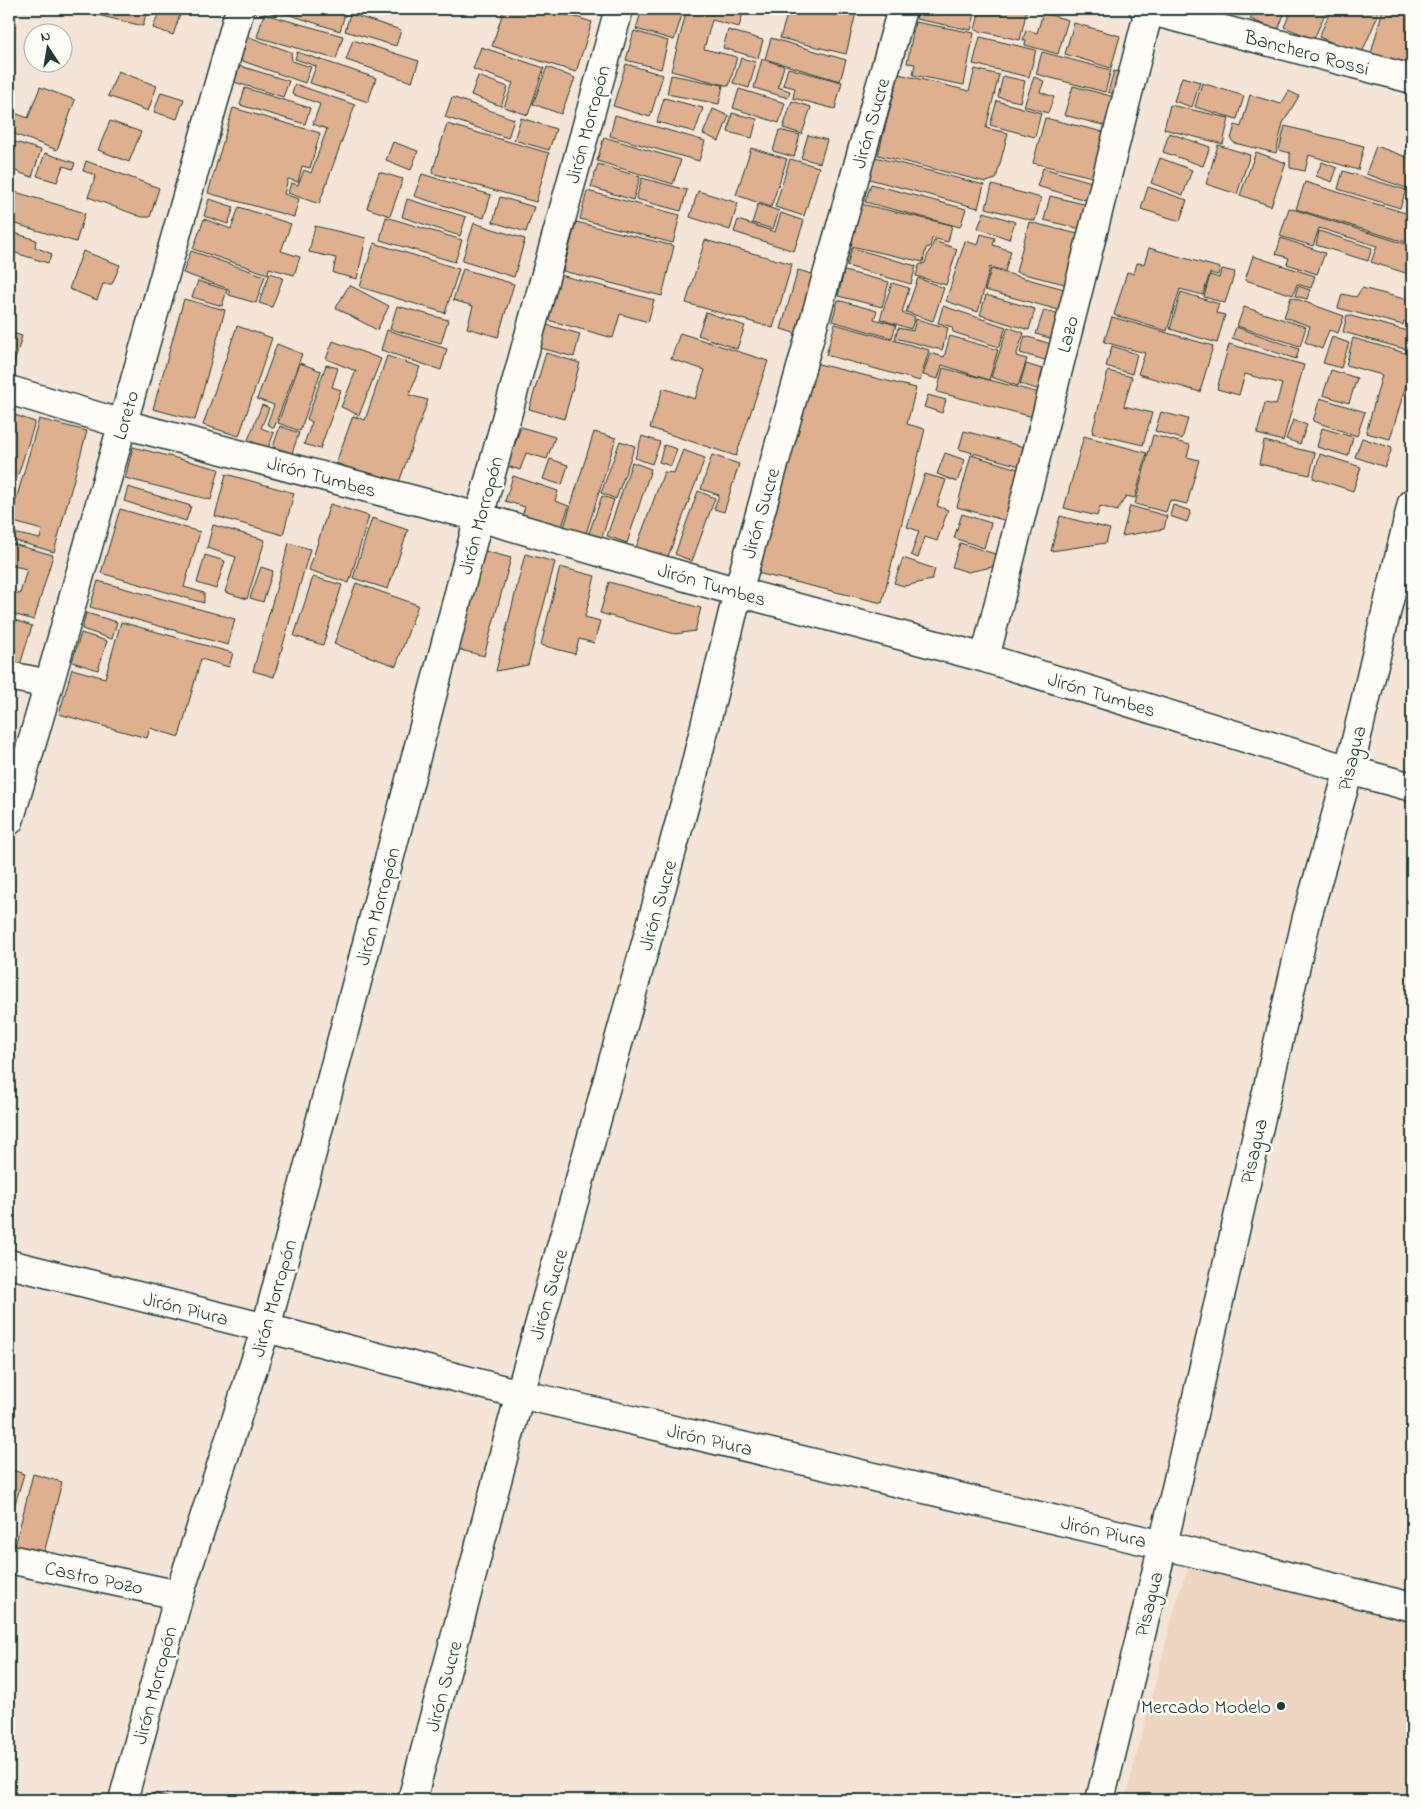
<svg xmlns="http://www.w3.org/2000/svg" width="1421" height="1809" viewBox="0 0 1421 1809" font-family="'Indie Flower',sans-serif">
	<rect width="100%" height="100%" fill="#f4e5d8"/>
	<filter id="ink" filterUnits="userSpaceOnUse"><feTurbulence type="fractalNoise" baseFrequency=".02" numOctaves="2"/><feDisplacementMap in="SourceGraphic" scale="10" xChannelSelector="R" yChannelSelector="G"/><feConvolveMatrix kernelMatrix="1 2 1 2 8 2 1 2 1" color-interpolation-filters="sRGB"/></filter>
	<g filter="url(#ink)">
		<!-- built -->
		<path fill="#edd5c2" d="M1192,1556L1412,1611V1800H1125L1178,1596Z"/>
		<!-- building -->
		<path fill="#deb08f" stroke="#1f3d34" d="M73,9H147L143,26Z
			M160,9H182L173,35L153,28Z
			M258,9H279L277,15Z
			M286,9H331L345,14L340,31L284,13Z
			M362,9H383L381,15Z
			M504,9H550L592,22L576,72L492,46Z
			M567,9H590L588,15Z
			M642,9H684L674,40L636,29Z
			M687,9H727L743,13L739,27L712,20L704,49L737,57L729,86L671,71Z
			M762,9H857L846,54L780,38L787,15Z
			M918,9H976L971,30L916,19Z
			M980,9H1027L1020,40L975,30Z
			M1254,9H1286L1278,30L1250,19Z
			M1292,9H1327L1314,39L1284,27Z
			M1331,9H1378V15L1361,55L1319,37Z
			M1383,9H1412V42L1406,64L1371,54Z
			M1043,13L1068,20L1058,54L1025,45L1026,41L1023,40L1026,30L1037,33Z
			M264,14L343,36L336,59L257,37Z
			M350,14L401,30L396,46L345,31Z
			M915,22L974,33L964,85L913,75L915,64L907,63Z
			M1074,23L1120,36L1111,68L1065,54Z
			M728,30L763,40L758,58L723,48Z
			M634,31L668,41L661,69L626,60Z
			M246,36L291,52L292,61L311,67L305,83L237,59Z
			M980,37L1036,50L1029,77L973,64Z
			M771,38L846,60L840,81L765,59Z
			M353,40L419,61L412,82L346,60Z
			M481,47L544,68L528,115L504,107L513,83L473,69Z
			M297,52L376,78L368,102L310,83L316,66L295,59Z
			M1042,52L1111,70L1105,92L1036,74Z
			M741,58L756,62L749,88L733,83Z
			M762,59L784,66L778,87L790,91L788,98L754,88Z
			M626,64L663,75L650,117L613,106Z
			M240,66L289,81L283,97L234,82Z
			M547,67L575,78L561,114L533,104Z
			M788,68L842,82L835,109L793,98L795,88L783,85Z
			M975,69L999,75L986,128L1008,133L996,179L986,182L878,155L899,74L969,91Z
			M118,71L157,86L148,111L108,96Z
			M1114,71L1129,75L1123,97L1108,92Z
			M671,75L723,85L719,104L667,94Z
			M478,76L508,87L501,106L471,95Z
			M1003,76L1025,81L1020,102L998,97Z
			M1034,77L1044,81L1040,92L1054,97L1048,113L1024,106Z
			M1182,77L1200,82L1192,107L1174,101Z
			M1202,83L1244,96L1237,119L1195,107Z
			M295,84L355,105L319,204L288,193L291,183L298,185L304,170L311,173L327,129L313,124L320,104L292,94Z
			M1073,86L1122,99L1114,128L1064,115Z
			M40,87L75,100L57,150L9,132V111L28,118Z
			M245,88L310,108L305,124L240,105Z
			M739,89L785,103L779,123L733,108Z
			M1289,91L1299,96L1283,123L1276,153L1234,143L1231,139L1235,125L1241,127L1250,95L1281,104Z
			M161,92L184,99L177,119L154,112Z
			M452,97L514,119L508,138L445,117Z
			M664,98L703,108L695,132L657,122Z
			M792,101L811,107L802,134L783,128Z
			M997,101L1041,113L1035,137L990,125Z
			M1170,105L1229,118L1223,144L1164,129Z
			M233,108L320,133L310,168L302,166L298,182L288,179L284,194L299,199L294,217L208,193Z
			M713,109L729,116L719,141L703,134Z
			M732,113L757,119L752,138L728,132Z
			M615,115L705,141L699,161L610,136Z
			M521,118L556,129L549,150L514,140Z
			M1045,118L1112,134L1101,179L1033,163Z
			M110,121L141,132L129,162L98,150Z
			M447,124L549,153L536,202L432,173Z
			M1285,126L1364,146L1358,170L1309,155L1305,171L1290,168V153L1279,150Z
			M779,130L800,135L794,157L773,151Z
			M1169,133L1210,147L1203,166L1163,152Z
			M808,135L827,140L820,163L801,158Z
			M604,137L681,160L673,184L597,161Z
			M9,140L41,150L32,177L9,169Z
			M393,142L418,151L411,170L386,160Z
			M1218,145L1250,155L1237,194L1206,184Z
			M1376,146L1412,159V190L1366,174Z
			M751,148L787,159L771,207L736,195Z
			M1256,152L1286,163L1271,206L1240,195Z
			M45,153L75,163L73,169L63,166L57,182L37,176Z
			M875,157L984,185L978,208L869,179Z
			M1160,158L1192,170L1183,195L1151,183Z
			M790,159L819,167L804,216L775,207Z
			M86,161L159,188L150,217H142L88,197L96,175L83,171Z
			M1322,162L1337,168L1332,182L1316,176Z
			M598,164L640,177L633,200L591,187Z
			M1043,168L1102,185L1096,203L1037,186Z
			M1343,171L1406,190L1400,208L1338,189Z
			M379,172L403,179L390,216L367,208Z
			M422,174L491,195L484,218L414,196Z
			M642,178L687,190L681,211L636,199Z
			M1305,182L1412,215V244L1296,209Z
			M871,184L966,209L960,227L865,202Z
			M992,185L1041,198L1035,221L986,208Z
			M1148,187L1187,200L1180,221L1141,209Z
			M9,190L85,213L76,242L9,222Z
			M587,191L680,215L673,243L580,219Z
			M698,191L738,203L730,230L690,217Z
			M1050,196L1092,206L1085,230L1044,220Z
			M500,197L534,207L526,232L493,222Z
			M209,199L234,207L228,224L204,216Z
			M407,199L466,217L460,236L402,217Z
			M758,204L779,211L773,229L752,223Z
			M861,204L952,225L948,242L932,238L930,247L926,248L923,262L851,246Z
			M239,207L291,224L281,251L300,257L294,275L269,268L268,274L193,249L204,219L231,229Z
			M1289,208L1412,246V275L1371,262L1377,246L1319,228L1313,246L1280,236Z
			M984,212L1015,222L1009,239L978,228Z
			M781,213L804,221L794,251L734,232L738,220L775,232Z
			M386,217L462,240L455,262L380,240Z
			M576,222L674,246L662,296L563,271Z
			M1029,222L1086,236L1073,286L1016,272Z
			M474,223L525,239L514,277L462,261Z
			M315,226L366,238L357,279L333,273L336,258L309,252Z
			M9,231L36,240L35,247L52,254L48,263L9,251Z
			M1319,231L1372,248L1368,261L1316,245Z
			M981,234L995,238L993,245L1011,251L1005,271L990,267L978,312L946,301L965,241L978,245Z
			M1281,238L1325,253L1317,274L1287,264L1289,258L1276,254Z
			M705,240L792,264L773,328L686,303Z
			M934,241L957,249L946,285L916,276L919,265L925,263L929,251L931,249Z
			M374,243L459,269L445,313L360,287Z
			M852,248L916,266L911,284L847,266Z
			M1149,248L1220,268L1218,275L1210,273L1203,295L1180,289L1167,331L1114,315L1127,272L1134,274L1137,263L1144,264Z
			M83,251L120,265L112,284H103L97,300L69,289Z
			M191,251L265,276L256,303L229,295V289L183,273Z
			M1253,256L1315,276L1311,288L1297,284L1293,295L1245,280Z
			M463,269L514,284L498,337L467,328L473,306L453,300Z
			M991,269L1064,289L1059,310L985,290Z
			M1222,269L1235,272L1225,303L1204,297L1210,275L1219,278Z
			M798,270L822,277L804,336L781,329Z
			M844,271L889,282L882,307L838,296Z
			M270,273L283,278L272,307L259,303Z
			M560,275L654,300L648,322L620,314L613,338L548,320Z
			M918,278L944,288L933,321L906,312Z
			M198,281L227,290L222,306L192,297Z
			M892,283L909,288L902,313L915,317L911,329L880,319Z
			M349,285L389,306L377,330L336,308Z
			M1298,286L1310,290L1307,299L1295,296Z
			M1362,288L1412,301V323L1404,321L1403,325L1338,308L1342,294L1356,297Z
			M1181,292L1219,304L1216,313L1225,315L1217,343L1170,329Z
			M986,295L1035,309L1029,330L980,315Z
			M1291,297L1344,316L1338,333L1329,330L1322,349L1305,342L1310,326L1284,317Z
			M184,299L225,310L195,420L153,409Z
			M838,300L877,311L874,319L896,325L892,338L832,321Z
			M397,306L448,320L441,343L390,329Z
			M943,306L1006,327L999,347L953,332L952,327L938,323Z
			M1244,307L1306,327L1300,346L1237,326Z
			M1044,310L1066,317L1059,341L1036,334Z
			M706,312L745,326L737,349L698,335Z
			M1347,315L1412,332V351L1343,332Z
			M1112,317L1213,346L1200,392L1138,374L1145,353L1104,342Z
			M916,319L948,328L942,350L895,338L898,328L913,331Z
			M543,324L580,334L574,357L537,347Z
			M835,324L929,350L920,381L826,355Z
			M237,326L272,338L239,436L203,425Z
			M1008,327L1024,333L1016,356L1027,359L1018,386L991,377Z
			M1236,327L1299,349L1296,359L1232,338Z
			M387,330L447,349L441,370L381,350Z
			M9,332L22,336L12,371L9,370Z
			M680,333L768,361L736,456L650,428L663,388L695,399L705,370L671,359Z
			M950,336L998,350L989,380L942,365L938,379L923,375L930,353L944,357Z
			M1025,336L1054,345L1049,361L1020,353Z
			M1332,337L1349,343L1341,368L1323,363Z
			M1353,338L1412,355V364L1390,439L1366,433L1382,375L1346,365Z
			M333,341L381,359L359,415L341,407L356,371L326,359Z
			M277,344L302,354L274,428L267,424L274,405L257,399Z
			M1229,344L1304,365L1283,441L1257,434L1265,403L1276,405L1282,384L1245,374L1239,395L1217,389Z
			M1112,346L1137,354L1132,374L1106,366Z
			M546,353L580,363L564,419L529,409Z
			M387,356L420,367L409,395L428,400L398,485L336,463L353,416L365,420Z
			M810,362L916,388L907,424L925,429L882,603L757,573Z
			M300,363L321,371L300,431L278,423Z
			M1026,364L1052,372L1047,392L1020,384Z
			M326,365L338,368L332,387L341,390L320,449L304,444L312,422L307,419Z
			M943,368L1047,395L1041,419L937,392Z
			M1331,370L1357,378L1349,403L1323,395Z
			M1108,371L1132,377L1124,406L1152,413L1143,445L1092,433Z
			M928,395L946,400L942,413L924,407Z
			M1320,398L1365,412L1357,436L1313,421Z
			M262,405L269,408L261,428L274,433L268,448L248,440Z
			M1161,412L1188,419L1182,439L1155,431Z
			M9,413L35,422L9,503Z
			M39,419L87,431L54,552L9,539V532L40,539L42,530L10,521Z
			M1293,420L1307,425L1300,444L1286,439Z
			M280,426L299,433L292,453L273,447Z
			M521,427L555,437L547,459L526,453L520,470L507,466Z
			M1322,428L1353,437L1348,456L1317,447Z
			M964,431L1032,449L1027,468L959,449Z
			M594,432L616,438L585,537L563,530Z
			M1153,435L1190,445L1187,457L1199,460L1187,504L1170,500L1166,512L1135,504Z
			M642,436L660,442L652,464L635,458Z
			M1084,436L1147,453L1135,498L1126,496L1117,511L1100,506L1097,516L1064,508Z
			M1362,438L1392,448L1385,467L1355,457Z
			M620,441L635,446L616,499L601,493Z
			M1264,441L1315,453L1310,475L1259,464Z
			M664,445L677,449L671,466L659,462Z
			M133,447L219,469L211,500L125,478Z
			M683,450L705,458L667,559L636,548L664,472L674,473Z
			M945,453L965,460L957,482L937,474Z
			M1320,454L1361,467L1353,491L1313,478Z
			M712,455L739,464L724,512L714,509L719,495L701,489Z
			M971,455L1028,472L1014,523L957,507Z
			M550,459L568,465L562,485L543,479Z
			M632,462L651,469L627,543L607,536Z
			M226,474L294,493L283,535L215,516Z
			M925,474L946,480L937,506L948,510L937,541L925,537L918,558L911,555L919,531L907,527Z
			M513,476L558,491L555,501L569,506L560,532L521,519L525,507L505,501Z
			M128,487L191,506L186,521L124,501Z
			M698,491L715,498L692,561L675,554Z
			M602,496L614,500L601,540L588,536Z
			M330,504L369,516L349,583L309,570Z
			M1173,505L1191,511L1187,522L1170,516Z
			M1130,506L1167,516L1164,529L1122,536Z
			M120,509L200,532L184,587L204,593V603L101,573Z
			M962,514L991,523L984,548L954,538Z
			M1060,516L1110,529L1106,543L1051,551Z
			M372,518L408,530L388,589L353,578Z
			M213,525L265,540L247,599L225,592L236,557L207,548Z
			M9,543L53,555L34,620L9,613V591L20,594L27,569L9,565Z
			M289,543L310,549L274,677L253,671Z
			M960,543L1008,558L1006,564L968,572L952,567Z
			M481,550L511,558L484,656L453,648Z
			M525,554L555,562L528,665L496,671Z
			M205,555L225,561L216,589L197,583Z
			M903,558L935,569L932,580L904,586L894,583Z
			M261,567L273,571L263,602L250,598Z
			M560,567L595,576L585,617L600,621L594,643L579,639L575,654L541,645Z
			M313,577L342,585L323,645L294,636Z
			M98,581L235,619L228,645L90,607Z
			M609,582L701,608L695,631L675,634L600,613Z
			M356,583L418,605L396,666L334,644Z
			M86,613L117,622L112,639L82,629Z
			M9,618L32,626L20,665L9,661Z
			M121,622L233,653L229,667L201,659L179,737L150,728L147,738L59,714L72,669L105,678Z
			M81,633L107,641L98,670L72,662Z
			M9,1469L24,1474L9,1524Z
			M33,1474L62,1482L44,1553L15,1546Z
			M153,1793L175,1800H150Z"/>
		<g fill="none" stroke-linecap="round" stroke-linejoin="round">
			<defs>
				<path id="minor" d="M1144,9L1412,79
					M9,390L123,424L479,517L738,592L985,658L1349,770L1412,787
					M985,658L1149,10
					M9,676L49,684
					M9,821L49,684L240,9
					M9,1264L266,1328L520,1394L1163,1545L1412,1607
					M9,1559L179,1595
					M123,1800L179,1595L266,1328L479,517L619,9
					M412,1800L520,1394L693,775L738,592L902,9
					M1100,1800L1163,1545L1307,917L1349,770L1412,503"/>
			</defs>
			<!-- minor casing -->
			<use href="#minor" stroke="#1f3d34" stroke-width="31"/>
			<!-- minor -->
			<use href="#minor" stroke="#fdfcf7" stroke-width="28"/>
		</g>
	</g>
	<!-- markers -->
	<circle fill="#1f3d34" stroke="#fdfcf7" stroke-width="2" cx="1281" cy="1706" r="5"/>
	<g text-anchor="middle" stroke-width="5" stroke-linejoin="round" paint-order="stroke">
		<!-- street labels -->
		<g font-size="20" fill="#1f3d34" stroke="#fdfcf7">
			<text transform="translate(1307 52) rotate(15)" y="7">Banchero Rossi</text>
			<text transform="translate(870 123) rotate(-74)" y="7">Jirón Sucre</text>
			<text transform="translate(587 124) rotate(-75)" y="7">Jirón Morropón</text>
			<text transform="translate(1067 334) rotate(-76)" y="7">Lazo</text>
			<text transform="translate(125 415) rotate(-74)" y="7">Loreto</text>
			<text transform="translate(322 476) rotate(15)" y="7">Jirón Tumbes</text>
			<text transform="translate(760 513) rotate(-74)" y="7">Jirón Sucre</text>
			<text transform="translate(480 515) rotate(-75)" y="7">Jirón Morropón</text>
			<text transform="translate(712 584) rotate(16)" y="7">Jirón Tumbes</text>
			<text transform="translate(1102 694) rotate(17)" y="7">Jirón Tumbes</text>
			<text transform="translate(1351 758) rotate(-76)" y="7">Pisagua</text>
			<text transform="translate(657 905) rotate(-74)" y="7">Jirón Sucre</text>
			<text transform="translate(377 906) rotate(-75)" y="7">Jirón Morropón</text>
			<text transform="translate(1253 1151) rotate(-77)" y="7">Pisagua</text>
			<text transform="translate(548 1294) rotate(-74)" y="7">Jirón Sucre</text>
			<text transform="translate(273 1298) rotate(-74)" y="7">Jirón Morropón</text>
			<text transform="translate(186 1308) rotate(14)" y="7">Jirón Piura</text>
			<text transform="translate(710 1439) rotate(13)" y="7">Jirón Piura</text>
			<text transform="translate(1104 1531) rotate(13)" y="7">Jirón Piura</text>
			<text transform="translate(94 1577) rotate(12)" y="7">Castro Pozo</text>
			<text transform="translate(1148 1604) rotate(-76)" y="7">Pisagua</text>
			<text transform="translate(154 1685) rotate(-75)" y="7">Jirón Morropón</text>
			<text transform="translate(443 1686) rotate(-75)" y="7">Jirón Sucre</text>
		</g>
		<!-- poi labels -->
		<g font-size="20" fill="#1f3d34" stroke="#fdfcf7" text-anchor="end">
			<text x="1271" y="1713">Mercado Modelo</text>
		</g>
	</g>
	<!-- margin -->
	<rect width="1421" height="1809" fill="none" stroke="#fdfcf7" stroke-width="30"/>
	<rect x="15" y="15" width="1391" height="1779" fill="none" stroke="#1f3d34" stroke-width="2" filter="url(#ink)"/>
	<!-- north arrow -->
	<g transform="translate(48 48) rotate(348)"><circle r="24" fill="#fdfcf7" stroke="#a4b0a9"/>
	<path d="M0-4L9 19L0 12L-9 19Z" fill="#1f3d34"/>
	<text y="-8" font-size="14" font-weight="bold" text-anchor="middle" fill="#1f3d34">N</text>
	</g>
</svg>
